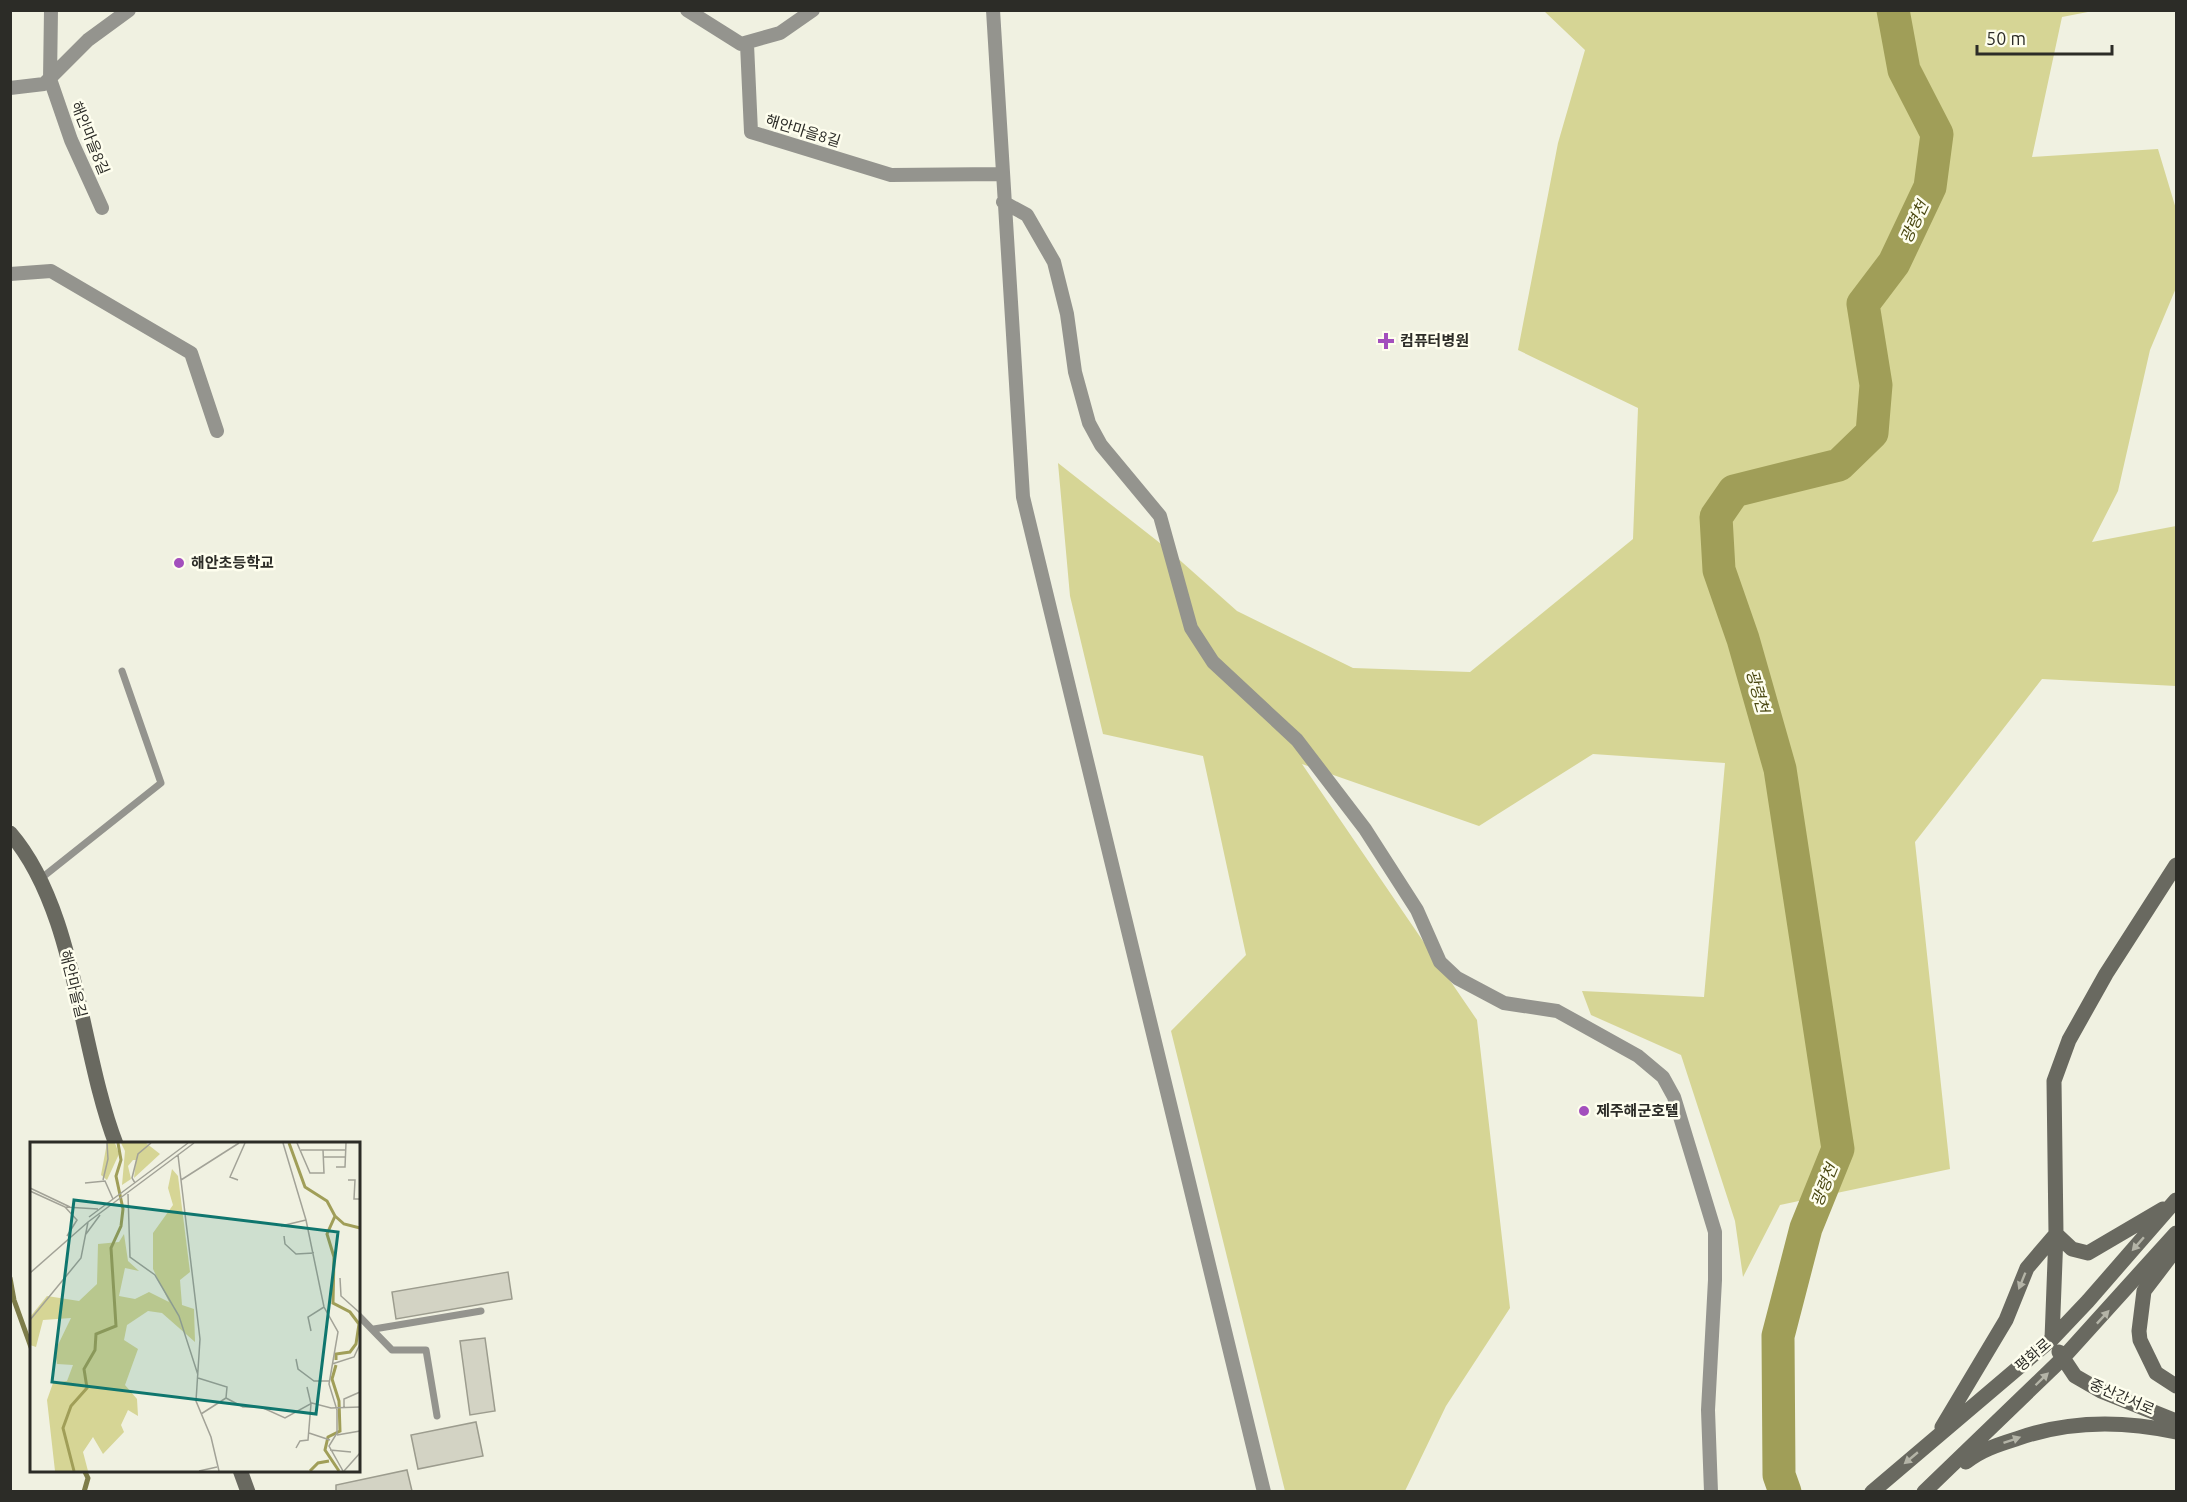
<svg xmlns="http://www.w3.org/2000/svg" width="2187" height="1502" viewBox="0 0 2187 1502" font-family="Ubuntu,'Noto Sans KR',sans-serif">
	<rect width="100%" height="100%" fill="#f0f1e1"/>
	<!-- green -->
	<path fill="#d6d595" d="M1544,11H2093L2062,17L2032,157L2158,149L2176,209V288L2150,350L2118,491L2092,542L2176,526V686L2042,679L1915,842L1950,1169L1780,1205L1743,1277L1735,1221L1681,1055L1591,1015L1582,991L1704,997L1725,763L1593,754L1479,826L1302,764L1477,1020L1510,1308L1446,1406L1405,1491H1285L1171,1031L1246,955L1203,756L1103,734L1070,596L1058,463L1165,547L1237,611L1353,668L1470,672L1633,539L1638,408L1518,350L1558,143L1585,50Z"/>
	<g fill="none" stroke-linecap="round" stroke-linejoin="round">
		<!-- stream -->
		<path stroke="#7d7c49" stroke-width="5" d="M10,1278L14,1300L32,1350
			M84,1470L88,1478L84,1492"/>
		<!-- river -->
		<path stroke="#a09e58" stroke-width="33" d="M1785,1492L1779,1475L1778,1336L1806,1228L1838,1149L1780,769L1743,639L1719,570L1716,517L1734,491L1839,465L1872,433L1876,385L1863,304L1894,263L1930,187L1937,134L1904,70L1893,10"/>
	</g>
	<!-- building -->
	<path fill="#d3d3c4" stroke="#9c9c8e" stroke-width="1.5" d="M508,1272L512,1299L396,1319L392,1292Z
		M485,1338L495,1411L470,1415L460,1341Z
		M476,1422L483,1456L418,1469L411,1435Z
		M407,1470L412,1491H336V1485Z"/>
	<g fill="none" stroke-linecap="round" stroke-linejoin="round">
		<!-- lane -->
		<path stroke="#94948e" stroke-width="7" d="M39,880L161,783L122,671
			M358,1315L392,1350H426L437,1416
			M374,1329L481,1311"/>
		<!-- street -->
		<path stroke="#94948e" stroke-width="14" d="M51,10L50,79L71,140L102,208
			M687,10L741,44L780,33L813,10
			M993,10L1023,497L1264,1492
			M747,44L751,132L891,175L1002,174
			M10,88L44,84L88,40L129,10
			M1003,202L1027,215L1054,262L1067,314L1075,372L1089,423L1101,445L1160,516L1191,628L1213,662L1297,740L1365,829L1417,910L1440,962L1457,978L1504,1003L1557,1011L1638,1056L1663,1077L1674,1097L1715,1232V1280L1708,1410L1711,1492
			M10,274L51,271L191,353L217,431"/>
		<!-- secondary -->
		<path stroke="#696960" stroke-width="15" d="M10,833C76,909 80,1051 116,1144
			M2056,1234L2072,1249L2088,1253L2163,1209
			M2176,1249L2144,1291L2139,1331L2140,1340L2156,1373L2176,1386
			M2052,1339L2056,1234L2054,1081L2069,1040L2106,974L2176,865
			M2059,1352L2075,1376L2101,1391L2176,1421
			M1942,1427L2006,1320L2027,1268L2056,1234
			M1966,1462C1981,1450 1997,1445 2016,1439C2069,1420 2121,1420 2176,1432
			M240,1470L248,1492
			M1872,1492L2052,1339L2088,1301L2176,1200
			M1924,1492L2062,1359L2176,1233"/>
	</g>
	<!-- one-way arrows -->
	<defs><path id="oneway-solid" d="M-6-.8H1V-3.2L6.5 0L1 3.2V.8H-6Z" transform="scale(1.5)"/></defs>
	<g fill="#b4b4a7">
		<use href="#oneway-solid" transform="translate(2138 1244) rotate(131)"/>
		<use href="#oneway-solid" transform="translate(2022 1281) rotate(112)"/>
		<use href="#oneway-solid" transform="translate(2103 1317) rotate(-47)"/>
		<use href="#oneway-solid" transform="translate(2042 1379) rotate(-44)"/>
		<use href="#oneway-solid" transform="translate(2012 1440) rotate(-19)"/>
		<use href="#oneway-solid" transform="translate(1911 1458) rotate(140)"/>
	</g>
	<!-- markers -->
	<g fill="#a34fbd" stroke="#fefeee" stroke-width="2">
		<path d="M1383 332h6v6h6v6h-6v6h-6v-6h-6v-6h6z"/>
		<circle cx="179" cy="563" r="6"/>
		<circle cx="1584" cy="1111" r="6"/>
	</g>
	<g text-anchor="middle" stroke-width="5" stroke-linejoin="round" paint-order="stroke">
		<!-- street labels -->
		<g font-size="15" fill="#2c2c27" stroke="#fefeee">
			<text transform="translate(803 131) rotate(17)" y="5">해안마을8길</text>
			<text transform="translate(90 138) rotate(68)" y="5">해안마을8길</text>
			<text transform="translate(73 984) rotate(76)" y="5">해안마을길</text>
			<text transform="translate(2033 1355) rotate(-41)" y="5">평화로</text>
			<text transform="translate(2122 1397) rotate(23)" y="5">중산간서로</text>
		</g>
		<!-- poi labels -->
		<g font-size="15" font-weight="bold" fill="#2c2c27" stroke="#fefeee" text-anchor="start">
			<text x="1400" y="346">컴퓨터병원</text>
			<text x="191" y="568">해안초등학교</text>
			<text x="1596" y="1116">제주해군호텔</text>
		</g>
		<!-- water labels -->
		<g font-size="16" font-style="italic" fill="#4a4811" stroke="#fefeee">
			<text transform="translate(1914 222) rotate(-65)" y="6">광령천</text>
			<text transform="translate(1758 691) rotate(74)" y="6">광령천</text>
			<text transform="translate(1824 1185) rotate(-68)" y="6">광령천</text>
		</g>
	</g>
	<!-- overview -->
	<g transform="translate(30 1142)">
		<rect width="330" height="330" fill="#f0f1e1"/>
		<path d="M77,1H85L89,12L77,38L71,33ZM91,1H116L130,12L104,36L106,18H103L98,24L101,37L92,43L95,9ZM142,27L148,34L160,130L150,138L152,163L164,167L165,200L132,171L118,169L97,183L94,198L108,207L95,243L107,257L108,274L98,268L91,283L94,290L73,312L63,295L53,310L58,329H25L17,258L23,241L37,239L43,223L27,222L25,209L41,176L13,178L6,205L0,203V175L17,154L49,159L67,142L68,102L89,100L94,92L98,119L109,129L95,126L89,154L105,157L119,150L139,160L123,127V91L143,63L138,46Z" fill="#d6d595"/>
		<path fill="none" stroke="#a09e58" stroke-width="3" d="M259,1L275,45L297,59L305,74L297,92L304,115L303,161L320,170L329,182L326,202L320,210L306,212V218M305,74L314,82L330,86M306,223L302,237L309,259L310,289L298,295L295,308L309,329M44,329L33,286L41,264L57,246L54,227L65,208L66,192L86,184L81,106L91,84L93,67L86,34L91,18L88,1M280,329L288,321L299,319"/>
		<path fill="none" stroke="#a2a297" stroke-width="1.5" d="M253,1L276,78L294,165L308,190L299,242L307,268V291L299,304L313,329M267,1L280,31H294L293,8H315M271,8H293M148,13L170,197L166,259L181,295L189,329M293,15H315M306,25H315L316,1M73,38L78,17L77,1M151,38L209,1M208,38L200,35L215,1M318,38H325L324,57H330M55,41L75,39L83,57M105,41L102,36L108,12L121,1M0,46L40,65M0,49L35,65L68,67M98,52L100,115L125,133L149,174L168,233M35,65L47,78L37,94M59,75L158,1M251,84L276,78M56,92L70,73M254,94L255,102L266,112L284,111M0,131L58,80L164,1M310,136L311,154L330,171M0,178L51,116L58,80M281,189L278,175L294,165M266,217L268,227L284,239H299M302,222L324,215L330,202M168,236L197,245L196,256M196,256L213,265H231L255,276L282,261L301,266L330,265M314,266V257L330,250M171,272L196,256M279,291L300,298M307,293L330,289M266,306L270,299L278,298L281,262L277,245M300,308L321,310M169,329L187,325M314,329L330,311"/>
		<path fill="#0f766e" fill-opacity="0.15" stroke="#0f766e" stroke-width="3" d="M44,58L308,90L286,272L22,240Z"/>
		<rect width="330" height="330" fill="none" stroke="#2c2c27" stroke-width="3"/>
	</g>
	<!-- border -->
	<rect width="2187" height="1502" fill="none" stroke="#2c2c27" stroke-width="24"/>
	<!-- scale -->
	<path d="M1977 45v9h135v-9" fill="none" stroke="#2c2c27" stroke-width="3"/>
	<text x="1986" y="45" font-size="18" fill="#2c2c27" stroke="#fefeee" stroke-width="4.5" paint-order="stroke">50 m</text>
</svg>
